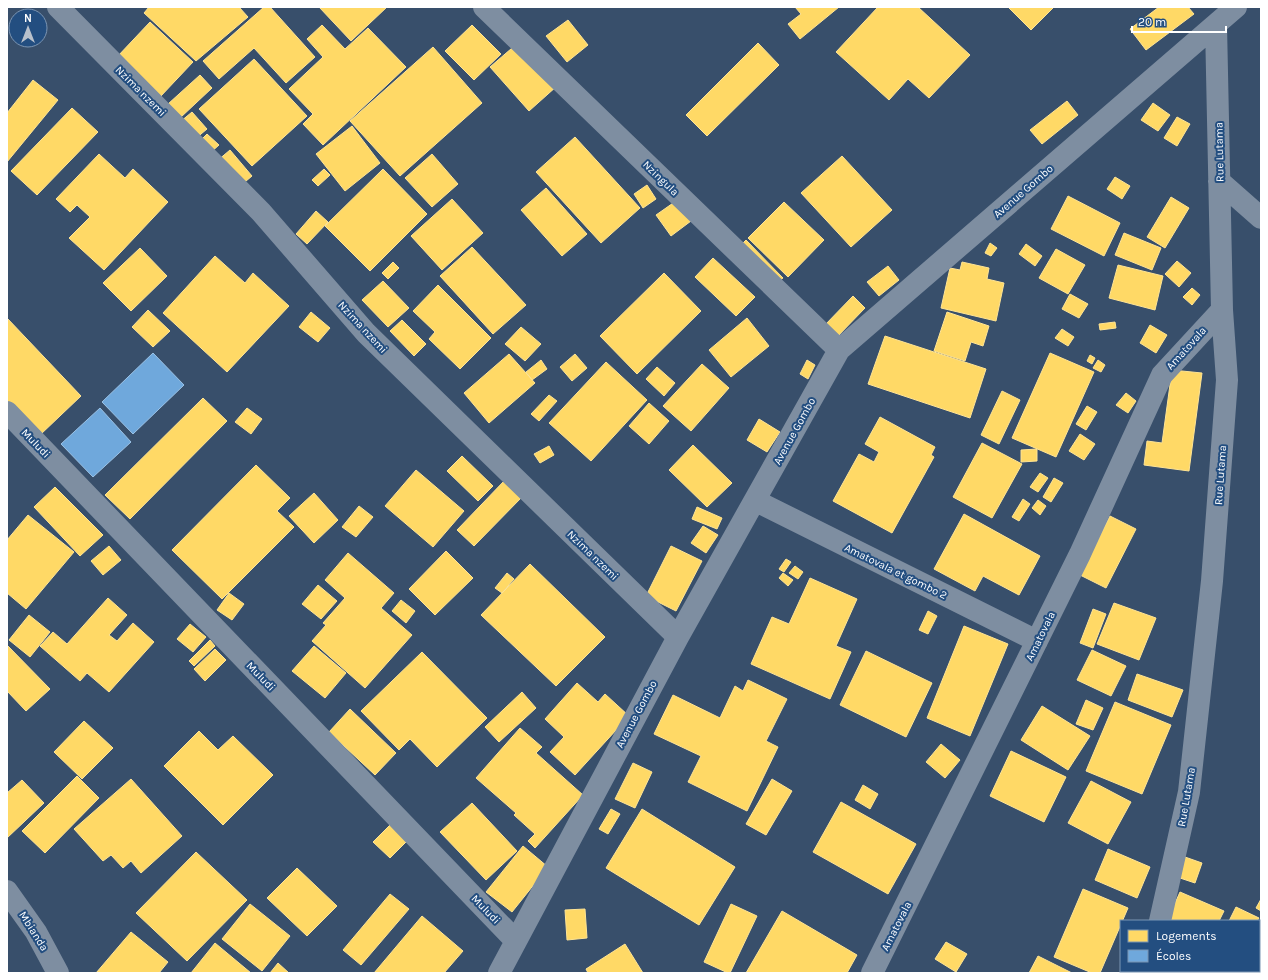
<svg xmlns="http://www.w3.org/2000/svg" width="1268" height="980" viewBox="0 0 1268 980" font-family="Karla,sans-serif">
	<rect width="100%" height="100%" fill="#384f6b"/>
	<!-- homes -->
	<path fill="#ffd966" stroke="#ffe494" d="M149,7H239L248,17L196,61L144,13Z
		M264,7H270L315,57L286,83L254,48L219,79L203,61Z
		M319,7H387L351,41Z
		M795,7H839L800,39L788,24L801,14Z
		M878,7H918L970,55L929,98L908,79L889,100L836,52Z
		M1008,7H1054L1031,30Z
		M1159,7H1188L1194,14L1146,50L1130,29Z
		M568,20L588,45L567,62L546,36Z
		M150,22L193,62L160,97L117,57Z
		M322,25L345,49L368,28L406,67L323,145L303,124L313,114L289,89L323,57L307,39Z
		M472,25L501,54L474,80L445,51Z
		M26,40H37L35,45Z
		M519,42L557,86L529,111L490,67Z
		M758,43L779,65L707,136L686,115Z
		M433,47L482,103L400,176L350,121Z
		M254,59L307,116L252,166L199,109Z
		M200,75L212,88L180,118L168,104Z
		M33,80L58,100L7,162V113Z
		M1067,101L1078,115L1042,144L1030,130Z
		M1153,103L1170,115L1158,131L1141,120Z
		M72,108L98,132L37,195L11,171Z
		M192,112L207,129L195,139L180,122Z
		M1177,117L1190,124L1177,146L1164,138Z
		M352,126L380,163L345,191L316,154Z
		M207,134L219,145L210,153L199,142Z
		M575,137L640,208L601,243L536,172Z
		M230,150L252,176L239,187L217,161Z
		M99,154L125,178L133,169L168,202L104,270L69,238L90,217L77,205L70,212L56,199Z
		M432,154L458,184L432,207L405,178Z
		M842,156L892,210L851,247L801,193Z
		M324,169L330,175L318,186L312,180Z
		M383,169L427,214L370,271L325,226Z
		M1115,177L1130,186L1122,199L1107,189Z
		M647,185L656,199L643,208L634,194Z
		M546,188L587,234L562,256L521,210Z
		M1068,196L1120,223L1104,256L1051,229Z
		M1171,197L1189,208L1165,248L1147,237Z
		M452,199L483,233L442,270L411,236Z
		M676,201L691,221L671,236L656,215Z
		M784,202L824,240L788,277L748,238Z
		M316,211L328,222L307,244L296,234Z
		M1124,233L1161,248L1152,270L1115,255Z
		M746,240L783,278L776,283L740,246Z
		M990,243L997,248L991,256L985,253Z
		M1026,244L1042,256L1035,266L1019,254Z
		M472,247L526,305L493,334L440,276Z
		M140,248L167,276L131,311L103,283Z
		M1056,249L1085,265L1068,294L1039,278Z
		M215,256L245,283L253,273L289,306L227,372L163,313Z
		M713,258L755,297L736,316L695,277Z
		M1177,261L1191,273L1179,287L1165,274Z
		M393,262L399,268L388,279L382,273Z
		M962,262L989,268L987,279L1004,283L996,321L941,308L950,268L960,270Z
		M1118,265L1163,276L1155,310L1109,298Z
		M888,266L899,280L879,296L867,282Z
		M664,273L701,311L637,374L600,336Z
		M383,281L409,308L388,327L362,300Z
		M438,285L491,338L460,369L429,339L435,332L413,311Z
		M1192,288L1200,295L1192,305L1183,297Z
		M1070,294L1088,304L1079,318L1062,309Z
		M853,296L865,308L836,338L824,326Z
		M148,310L170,331L153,347L132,327Z
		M311,312L330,328L318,342L299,327Z
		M947,312L989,326L983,346L971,342L965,361L934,351Z
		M7,318L81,396L40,435L7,401Z
		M747,318L769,346L731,377L709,350Z
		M402,320L426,344L414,356L390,331Z
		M1115,322L1116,328L1100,330L1099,324Z
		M1150,325L1167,335L1156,353L1140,343Z
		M521,327L541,344L525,361L505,344Z
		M1062,329L1074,337L1068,346L1055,338Z
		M885,336L986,369L970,418L868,384Z
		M1050,353L1094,372L1056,457L1012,438Z
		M509,354L535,383L489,423L464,393Z
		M575,354L587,368L572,381L560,367Z
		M1090,355L1095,358L1092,364L1087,361Z
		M541,360L547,369L532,380L526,372Z
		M807,360L815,365L808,379L800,374Z
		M1098,360L1105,365L1101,372L1093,368Z
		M606,362L647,400L591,461L549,423Z
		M702,364L729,388L691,431L663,406Z
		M657,367L675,383L664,396L646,379Z
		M1172,370L1202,373L1189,471L1144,465L1147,441L1162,443Z
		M1002,391L1020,400L999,444L981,435Z
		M1126,393L1136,401L1128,413L1116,405Z
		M549,395L557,401L539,421L531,414Z
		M203,398L227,421L130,519L105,495Z
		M649,403L669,421L649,444L629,426Z
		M1087,406L1097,412L1086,430L1076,424Z
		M247,408L262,419L251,434L235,422Z
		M880,417L935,447L931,455L934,457L892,533L833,501L859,454L874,462L879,452L865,444Z
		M759,419L780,432L767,452L747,440Z
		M1080,434L1095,444L1084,460L1069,451Z
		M982,443L1022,464L992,518L953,497Z
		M693,445L732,483L707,507L669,470Z
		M549,446L554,455L540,463L534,454Z
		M1037,449V461L1021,462V450Z
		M462,456L493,486L478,501L447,471Z
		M256,465L290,498L277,511L294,527L222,599L172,550Z
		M416,470L464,511L433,547L385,506Z
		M1040,473L1048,478L1038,492L1030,487Z
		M1054,478L1063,483L1051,502L1043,497Z
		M505,480L522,497L474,546L457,530Z
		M55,487L103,535L80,556L34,507Z
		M314,493L338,520L314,543L289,516Z
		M1023,499L1030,504L1019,521L1012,517Z
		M1038,500L1046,506L1040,515L1032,508Z
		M359,506L373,517L356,537L342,527Z
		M697,507L722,518L717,529L692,519Z
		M964,514L1040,556L1019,595L983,576L975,591L934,569Z
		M28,515L74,552L26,609L7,593V540Z
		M1110,516L1136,529L1106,588L1080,575Z
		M703,526L718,535L706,553L691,543Z
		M109,546L121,560L103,575L91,561Z
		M671,546L702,561L676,611L646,596Z
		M446,551L473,578L435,615L409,589Z
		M348,553L394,593L381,608L412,635L365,688L312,641L326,625L323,623L345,598L325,580Z
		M786,559L791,562L784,572L779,569Z
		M530,564L605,637L556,686L481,615Z
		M795,566L803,572L798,579L789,573Z
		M507,573L514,579L502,593L495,588Z
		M783,573L793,580L788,586L779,578Z
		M810,578L857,599L836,646L851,652L830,699L751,664L772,617L789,624Z
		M318,585L337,601L321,619L302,604Z
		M229,593L244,604L232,620L217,610Z
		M108,598L127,615L109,635L117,641L133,623L154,642L109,692L87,673L80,681L40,646L53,632L67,644Z
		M401,600L415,611L406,623L392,611Z
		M1114,603L1156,618L1139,660L1097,644Z
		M1093,609L1106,614L1093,648L1080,643Z
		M928,611L937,616L928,634L919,630Z
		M29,615L50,632L30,657L9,640Z
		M190,624L206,637L193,652L177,639Z
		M964,626L1008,644L970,736L927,718Z
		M210,640L215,646L194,666L189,661Z
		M7,645L50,689L26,711L7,691Z
		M314,646L346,673L325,698L292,671Z
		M215,649L226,660L205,681L194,669Z
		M1092,650L1126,666L1111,696L1077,680Z
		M866,651L932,683L906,737L840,705Z
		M422,652L487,718L437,767L410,739L399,750L361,711Z
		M1137,674L1183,690L1172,717L1128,700Z
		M748,680L787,699L766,741L778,747L747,811L688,782L701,756L654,734L673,695L720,718L735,686L743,691Z
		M577,683L598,702L605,694L629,716L575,775L550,752L564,737L545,719Z
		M522,692L536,708L499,742L485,727Z
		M1086,700L1103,708L1093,730L1076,724Z
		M1115,702L1171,725L1142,794L1086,771Z
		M1042,706L1090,736L1068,770L1021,740Z
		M350,709L396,753L375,775L329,732Z
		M84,721L113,748L82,779L54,752Z
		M520,728L542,747L536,753L583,795L535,848L528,841L535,834L514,815L516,813L476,778Z
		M199,731L218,750L233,736L273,775L223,825L164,766Z
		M941,744L960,760L945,778L926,762Z
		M1011,751L1066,777L1044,822L990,796Z
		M633,763L652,772L635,808L615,799Z
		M77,776L99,798L45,853L22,831Z
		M131,779L182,836L141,873L131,861L123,868L111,855L103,861L74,829Z
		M772,779L792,791L766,835L746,824Z
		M22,780L44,803L7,838V793Z
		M1091,781L1131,802L1108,844L1068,823Z
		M863,785L878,794L870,809L855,800Z
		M841,802L916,844L888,894L813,852Z
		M472,803L517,851L486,880L440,832Z
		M611,809L620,814L608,834L599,829Z
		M642,809L735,867L699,925L606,868Z
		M390,825L407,841L390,858L373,842Z
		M523,846L548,867L512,912L486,892Z
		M1108,849L1150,867L1137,898L1095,880Z
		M196,852L247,900L187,961L136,913Z
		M1185,857L1202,863L1195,883L1177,877Z
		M297,868L337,906L307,936L267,898Z
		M1083,889L1128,908L1100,973H1092L1054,957Z
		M1180,892L1224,911L1219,921H1167Z
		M390,894L409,909L361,965L343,950Z
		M1261,899V911L1256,908Z
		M250,904L290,936L262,971L222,939Z
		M731,904L757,916L730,973H728L704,962Z
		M1236,907L1259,918L1257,921H1229Z
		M585,909L587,938L567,940L565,910Z
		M782,911L857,955L847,973H746Z
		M422,916L463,951L444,973H374Z
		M1261,927V973H1256L1252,971H1259V930Z
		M131,932L168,962L159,973H96Z
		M946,942L967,954L956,972L935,959Z
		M215,943L251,973H191Z
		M625,944L643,973H588L586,969Z
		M1038,956L1072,973H1029Z
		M278,963L289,973H270Z
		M1203,971H1232L1231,973H1202Z"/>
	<!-- schools -->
	<path fill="#6fa8dc" stroke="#9ac2e6" d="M153,353L184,385L133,434L102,402Z
		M100,408L131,442L93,477L61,444Z"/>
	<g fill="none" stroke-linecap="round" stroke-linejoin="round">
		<!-- minor -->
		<path stroke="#7e8ea1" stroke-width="22" d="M58,7L261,212L366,333L678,637
			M484,7L839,350
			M1219,181L1261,218
			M7,412L515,940
			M756,501L1037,641
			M1160,921L1189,792L1212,581L1227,380L1222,310L1216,25
			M499,973L678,637L839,350L1236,7
			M872,973L1080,554L1162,375L1222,310
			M1149,973V971"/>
		<!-- tertiary -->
		<path stroke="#7e8ea1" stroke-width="22" d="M7,891L36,932L58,973"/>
	</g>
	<g text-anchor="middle" stroke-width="4" stroke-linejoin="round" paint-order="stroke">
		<!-- street labels -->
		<g font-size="11" fill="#fff" stroke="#234e80">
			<text transform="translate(141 91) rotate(45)" y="4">Nzima nzemi</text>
			<text transform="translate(1219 152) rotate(-91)" y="4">Rue Lutama</text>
			<text transform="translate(661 178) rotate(44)" y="4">Nzingula</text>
			<text transform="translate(1023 191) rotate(-41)" y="4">Avenue Gombo</text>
			<text transform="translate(363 327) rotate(47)" y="4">Nzima nzemi</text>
			<text transform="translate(1186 348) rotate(-48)" y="4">Amatovala</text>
			<text transform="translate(794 431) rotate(-61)" y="4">Avenue Gombo</text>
			<text transform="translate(36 443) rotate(46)" y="4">Muludi</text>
			<text transform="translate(1220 475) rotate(-86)" y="4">Rue Lutama</text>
			<text transform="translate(593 555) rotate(44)" y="4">Nzima nzemi</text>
			<text transform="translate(896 571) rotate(26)" y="4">Amatovala et gombo 2</text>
			<text transform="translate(1040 636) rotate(-64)" y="4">Amatovala</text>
			<text transform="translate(261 676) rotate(46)" y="4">Muludi</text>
			<text transform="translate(636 714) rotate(-62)" y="4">Avenue Gombo</text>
			<text transform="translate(1186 797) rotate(-80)" y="4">Rue Lutama</text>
			<text transform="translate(486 909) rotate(46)" y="4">Muludi</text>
			<text transform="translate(896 926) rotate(-63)" y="4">Amatovala</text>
			<text transform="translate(34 931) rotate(58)" y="4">Mbianda</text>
		</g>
	</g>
	<!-- border -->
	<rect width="1268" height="980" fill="none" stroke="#ffffff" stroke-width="16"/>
	<!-- legend -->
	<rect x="1120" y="920" width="140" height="52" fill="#234e80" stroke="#7b95b3"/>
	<rect x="1128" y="930" width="20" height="12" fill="#ffd966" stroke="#7b95b3"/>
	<text x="1156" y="940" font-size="12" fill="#ffffff">Logements</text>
	<rect x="1128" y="950" width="20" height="12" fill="#6fa8dc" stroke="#7b95b3"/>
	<text x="1156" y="960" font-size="12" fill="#ffffff">Écoles</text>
	<!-- north arrow -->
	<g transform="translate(28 28)"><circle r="19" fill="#234e80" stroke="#7b95b3"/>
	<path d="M0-3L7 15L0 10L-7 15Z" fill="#b9c1cb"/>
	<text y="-6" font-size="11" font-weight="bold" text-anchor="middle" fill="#ffffff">N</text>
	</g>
	<!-- scale -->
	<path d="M1132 26v6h94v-6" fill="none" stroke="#ffffff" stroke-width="2"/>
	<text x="1138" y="26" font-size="12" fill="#ffffff" stroke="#234e80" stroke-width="3" paint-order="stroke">20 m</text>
</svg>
